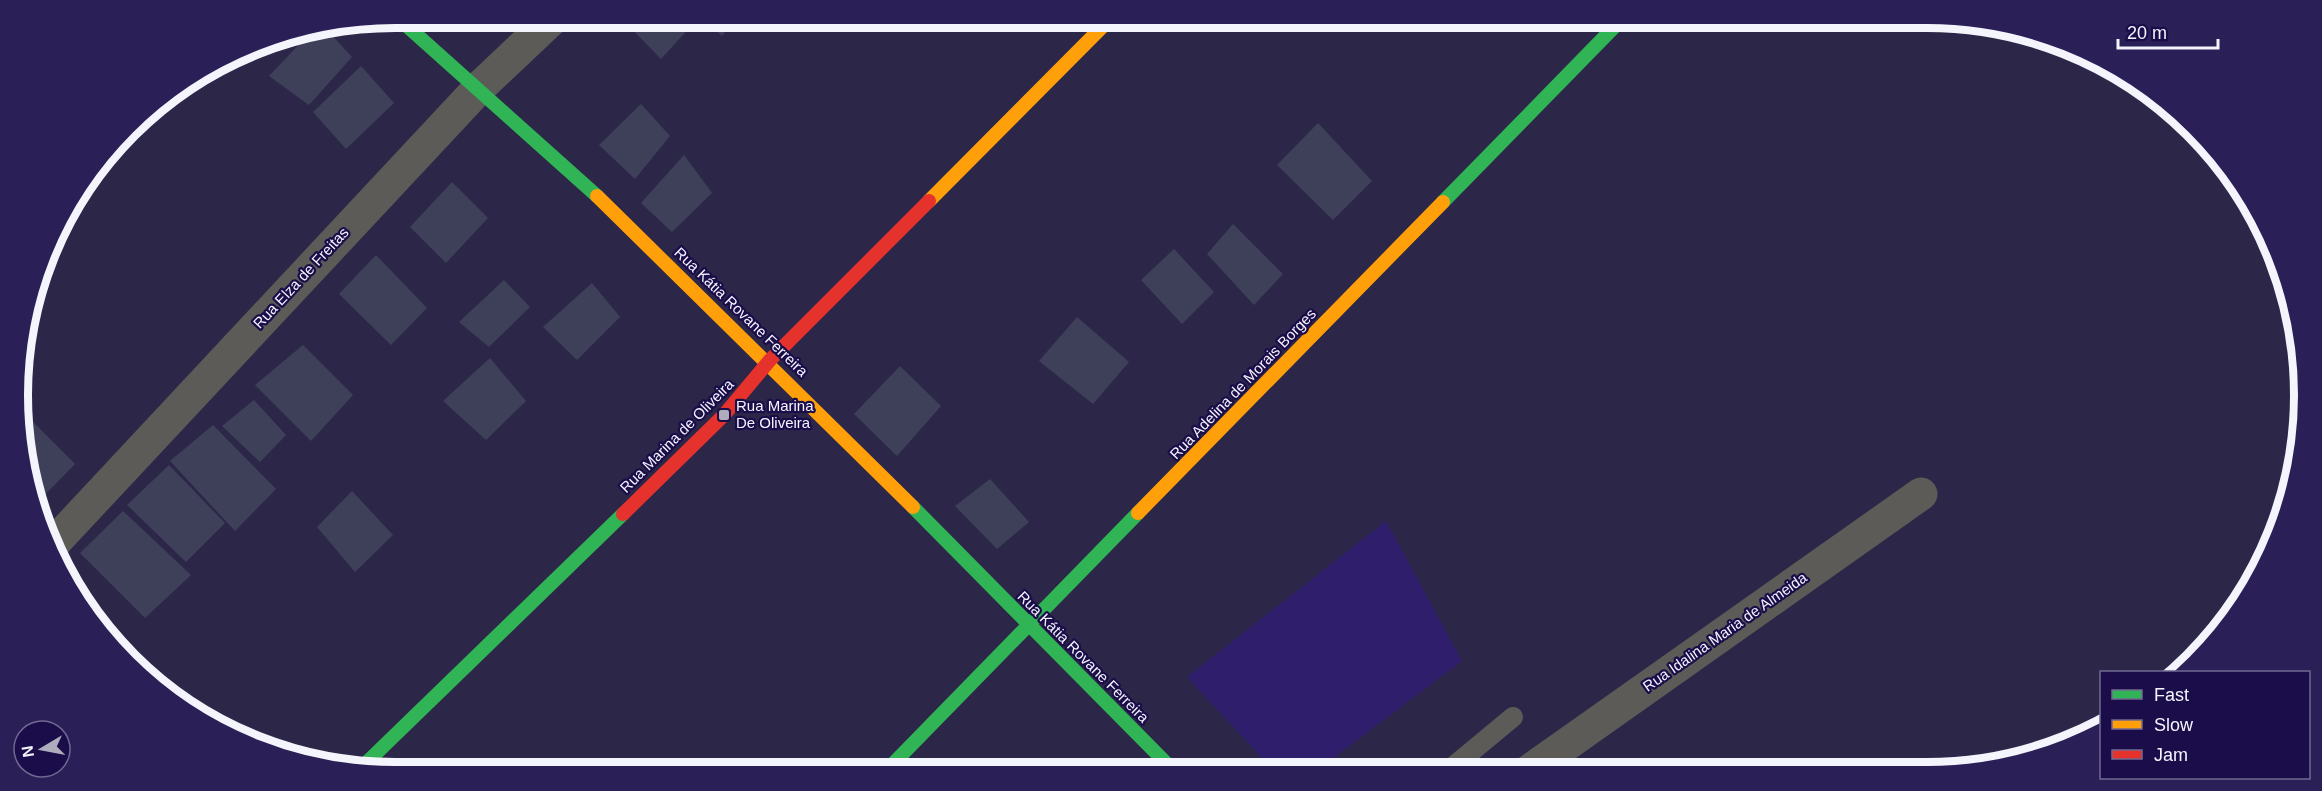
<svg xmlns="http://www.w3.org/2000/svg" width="2322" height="791" viewBox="0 0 2322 791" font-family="Helvetica,sans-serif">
	<rect width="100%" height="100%" fill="#2c2748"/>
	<!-- green -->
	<path fill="#2e1e6c" d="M1386,521L1462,661L1316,771H1274L1187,677Z"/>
	<!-- building -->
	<path fill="#3e4059" d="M621,18H687L692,25L661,59Z
		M703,18H736L722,36Z
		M1213,18H1243L1228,32Z
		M328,31L352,57L309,105L269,76L308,35Z
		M265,44L254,56L248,49L251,47Z
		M361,66L394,103L346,149L313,112Z
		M641,104L670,136L635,179L599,145Z
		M1318,123L1372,181L1333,220L1277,165Z
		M684,155L712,193L672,232L641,203Z
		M452,182L488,218L446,263L410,227Z
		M1233,224L1283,274L1254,305L1207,254Z
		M1174,249L1214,292L1182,324L1141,280Z
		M376,255L427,308L391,345L339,294Z
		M504,280L530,307L489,347L459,322Z
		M592,283L620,317L577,360L543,327Z
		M1077,317L1129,362L1093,404L1039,361Z
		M303,345L353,395L311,441L255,385Z
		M490,358L526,401L486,440L443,401Z
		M900,366L941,406L897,456L854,414Z
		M254,400L286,435L260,462L222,426Z
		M26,415L75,464L36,504L31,493Z
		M213,425L276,489L235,531L170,461Z
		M169,465L225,523L186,562L127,505Z
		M990,479L1029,522L997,549L955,506Z
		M352,491L393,535L355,572L317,527Z
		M123,511L191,575L145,618L80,553Z"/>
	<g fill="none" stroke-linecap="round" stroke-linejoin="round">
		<!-- lane -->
		<path stroke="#5c5b57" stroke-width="20" d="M1448,771L1513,717"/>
		<!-- street -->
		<path stroke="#5c5b57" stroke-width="33" d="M54,543L480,87L553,18
			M1529,771L1921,494"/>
		<!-- fast -->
		<path stroke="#30b455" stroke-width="14" d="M398,18L597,196
			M1443,202L1623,18
			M913,507L1174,771
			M361,768L623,514
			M885,772L1138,513"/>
		<!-- slow -->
		<path stroke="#ff9f0a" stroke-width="14" d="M597,196L913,507
			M929,201L1111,18
			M1138,513L1443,202"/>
		<!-- jam -->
		<path stroke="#e5322d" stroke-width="14" d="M623,514L724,415L770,360L929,201"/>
	</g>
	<!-- markers -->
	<rect fill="#aeacbd" stroke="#1a0d4a" stroke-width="2" x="718" y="409" width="12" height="12" rx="3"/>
	<g text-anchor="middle" stroke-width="4.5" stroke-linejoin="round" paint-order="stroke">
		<!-- street labels -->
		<g font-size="15" fill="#f4f4fc" stroke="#1a0d4a">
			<text transform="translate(301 278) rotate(-47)" y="5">Rua Elza de Freitas</text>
			<text transform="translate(741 312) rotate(44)" y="5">Rua Kátia Rovane Ferreira</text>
			<text transform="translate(1243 384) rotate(-46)" y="5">Rua Adelina de Morais Borges</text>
			<text transform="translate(677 436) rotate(-45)" y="5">Rua Marina de Oliveira</text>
			<text transform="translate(1725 632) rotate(-35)" y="5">Rua Idalina Maria de Almeida</text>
			<text transform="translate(1083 657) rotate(45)" y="5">Rua Kátia Rovane Ferreira</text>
		</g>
		<!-- poi labels -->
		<g font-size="15" fill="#f4f4fc" stroke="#1a0d4a" text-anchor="start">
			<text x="736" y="411">Rua Marina<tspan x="736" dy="17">De Oliveira</tspan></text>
		</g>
	</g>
	<!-- crop -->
	<path d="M0 0H2322V791H0ZM395 28H1927A367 367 0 0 1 2294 395V395A367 367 0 0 1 1927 762H395A367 367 0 0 1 28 395V395A367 367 0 0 1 395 28Z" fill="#2b1f58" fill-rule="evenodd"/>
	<path fill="none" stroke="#f4f4fc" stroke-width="8" d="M395 28H1927A367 367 0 0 1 2294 395V395A367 367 0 0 1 1927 762H395A367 367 0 0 1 28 395V395A367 367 0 0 1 395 28Z"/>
	<!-- legend -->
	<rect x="2100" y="671" width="210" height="108" fill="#1a0d4a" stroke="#716991" stroke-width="1.5"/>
	<rect x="2112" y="690" width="30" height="9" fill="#30b455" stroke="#716991" stroke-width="1.5"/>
	<text x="2154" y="701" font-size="18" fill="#f4f4fc">Fast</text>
	<rect x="2112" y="720" width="30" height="9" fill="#ff9f0a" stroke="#716991" stroke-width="1.5"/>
	<text x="2154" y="731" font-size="18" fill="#f4f4fc">Slow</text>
	<rect x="2112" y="750" width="30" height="9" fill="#e5322d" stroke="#716991" stroke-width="1.5"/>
	<text x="2154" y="761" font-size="18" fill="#f4f4fc">Jam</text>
	<!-- north arrow -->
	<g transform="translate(42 749) rotate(260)"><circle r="28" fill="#1a0d4a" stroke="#716991" stroke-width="1.5"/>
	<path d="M0-4.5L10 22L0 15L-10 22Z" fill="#aeacbd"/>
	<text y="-9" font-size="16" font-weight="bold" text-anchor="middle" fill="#f4f4fc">N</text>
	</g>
	<!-- scale -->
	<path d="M2118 39v9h100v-9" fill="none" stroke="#f4f4fc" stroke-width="3"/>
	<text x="2127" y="39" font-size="18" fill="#f4f4fc" stroke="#1a0d4a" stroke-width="4.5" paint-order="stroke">20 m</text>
</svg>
